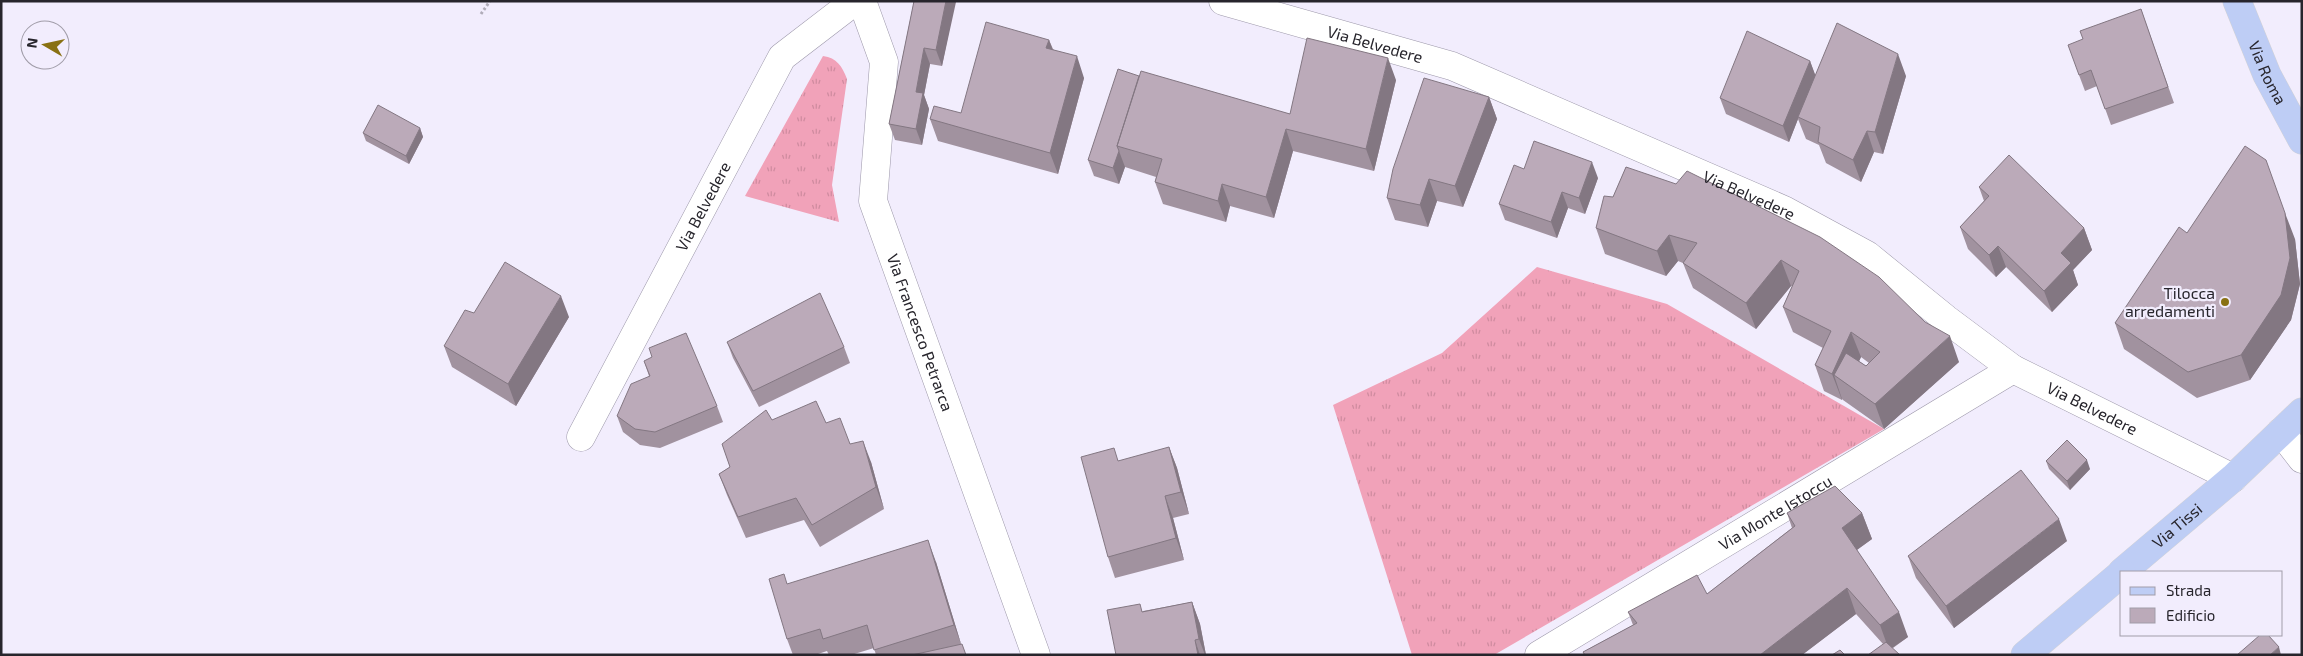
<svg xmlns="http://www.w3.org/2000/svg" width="2303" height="656" viewBox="0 0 2303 656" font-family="'Exo 2',sans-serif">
	<defs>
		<pattern id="grass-tufts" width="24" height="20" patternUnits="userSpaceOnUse" patternTransform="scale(1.25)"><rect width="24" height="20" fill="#f1a2b9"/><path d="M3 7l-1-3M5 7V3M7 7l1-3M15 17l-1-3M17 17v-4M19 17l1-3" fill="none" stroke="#cf8b9f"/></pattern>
	</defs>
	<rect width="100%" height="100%" fill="#f2edfd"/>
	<!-- grass -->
	<path fill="url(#grass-tufts)" d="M823,56C837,58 842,66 847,79L832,185L839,222L745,196Z
		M1537,267L1667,304L1884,429L1494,655H1412L1333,405L1442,353Z"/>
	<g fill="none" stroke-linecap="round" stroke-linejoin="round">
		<defs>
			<g id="minor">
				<path id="s1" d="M862,1L884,62L873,201L1036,655"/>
				<path id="s2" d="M1223,1L1452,66L1784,210L1867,255L1946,319L2013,369L2233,478"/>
				<path d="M2281,432L2302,459"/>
				<path id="s3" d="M581,437L782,57L855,1"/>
				<path id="s4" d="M1539,655L2013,369"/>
			</g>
			<g id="major">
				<path id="s5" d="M2237,1L2267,75L2302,140"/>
				<path id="s6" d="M2122,572L2233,478L2302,412"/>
				<path d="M2025,655L2122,573"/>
			</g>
		</defs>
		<!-- minor casing -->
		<use href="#minor" stroke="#9d98aa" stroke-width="29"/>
		<!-- major casing -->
		<use href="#major" stroke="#d4d3d5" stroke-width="29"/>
		<!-- path -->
		<path stroke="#b0acb9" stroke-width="3" stroke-dasharray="2.5 2.5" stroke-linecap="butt" d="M481,14L490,1"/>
		<!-- minor -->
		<use href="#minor" stroke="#fff" stroke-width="28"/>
		<!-- major -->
		<use href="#major" stroke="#becdf5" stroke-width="28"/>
	</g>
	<!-- wall -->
	<path fill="#a1929f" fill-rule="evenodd" d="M914,1H955L942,66L930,64L924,95L929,109L922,145L895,140L889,124Z
		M2141,9L2174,103L2111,125L2097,86L2085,91L2079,75L2083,39Z
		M1049,40L1053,49L1084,78L1058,174L938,141L930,119L961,113Z
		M1810,61L1815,75L1906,76L1883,154L1874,152L1861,182L1826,163L1819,145L1806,139L1798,119L1789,142L1726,114L1720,98Z
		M1139,76L1290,114L1396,80L1374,171L1293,151L1274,218L1230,206L1226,222L1163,204L1155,182L1156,177L1125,167L1119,184L1094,176L1088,160Z
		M1489,97L1497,119L1463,207L1437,201L1428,227L1395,220L1387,198Z
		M420,128L423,137L409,164L366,141L363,133Z
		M1626,167L1959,362L1884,429L1843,400L1842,399V400L1824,391L1815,365L1823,348L1793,332L1783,307L1792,286H1791L1756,329L1693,288L1683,263L1678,261L1666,276L1605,254L1596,228L1613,197ZM1861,357L1869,363L1866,366L1859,361Z
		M1524,169L1598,178L1585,214L1568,208L1557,238L1505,220L1499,204Z
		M1979,187L2084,228L2092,250L2073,270L2078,285L2052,312L2006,267L1996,277L1968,249L1960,227L1984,201Z
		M2187,233L2295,239L2300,284L2291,320L2250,380L2197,398L2124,349L2115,323Z
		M474,313L569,317L516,406L452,367L444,346Z
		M727,342L844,347L850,363L759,407L733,358Z
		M644,361L717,406L723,422L660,448L640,445L623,432L617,416L649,376Z
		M772,420L826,423L871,462L884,509L820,547L804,520L746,538L727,495L719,474L730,467L722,444Z
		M1169,447L1177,468L1189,514L1173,518L1184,560L1115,578L1108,557Z
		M2046,461L2090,469L2070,490L2049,469Z
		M1787,513H1862L1872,539L1857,550L1908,637L1893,648L1883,644L1856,614L1802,655H1584L1583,652L1633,625L1628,612L1707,594L1792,528Z
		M2067,541L1954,628L1916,578L1908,556Z
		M936,562L961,644L966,655H876L874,648L851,655H829L827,651L815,655H793L787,639L788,584Z
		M1192,602L1200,624L1206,655H1116L1143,611Z"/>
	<!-- shaded-wall -->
	<path fill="#837782" d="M946,1L956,2L942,66L936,50Z
		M1049,40L1057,61L1046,48Z
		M924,48L930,64L924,95L929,109L922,145L916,129V92Z
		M1898,54L1906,76L1883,154L1875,132Z
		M1077,56L1084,78L1058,174L1050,153Z
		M1388,58L1396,80L1374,171L1366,149Z
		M1810,61L1816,77L1798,117V119L1789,142L1783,126Z
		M1489,97L1497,119L1463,207L1455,186Z
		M420,128L423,137L409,164L406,156Z
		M1286,129L1293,151L1274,218L1266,197Z
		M1867,131L1874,152L1861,182L1853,160Z
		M1119,151L1125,167L1119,184L1113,168Z
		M1592,162L1598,178L1585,214L1579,198Z
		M1429,179L1437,201L1428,227L1420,205Z
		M1222,184L1230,206L1226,222L1218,201Z
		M1562,192L1568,208L1557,238L1551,222Z
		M2285,213L2295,239L2300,284L2291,320L2250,380L2241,355Z
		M2084,228L2092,250L2073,270L2078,285L2052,312L2044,291L2061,253Z
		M1669,235L1678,261L1666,276L1657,251Z
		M1998,246L2006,267L1996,277L1989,255Z
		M1781,260L1791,286L1756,329L1746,303Z
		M561,296L569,317L516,406L508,384Z
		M1851,332L1861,357L1848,385L1834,375L1842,399V400L1832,374Z
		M1950,336L1959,362L1884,429L1875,404Z
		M863,441L871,462L884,509L876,487Z
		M1169,447L1177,468L1189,514L1181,492Z
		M2087,460L2090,469L2070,490L2067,481Z
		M1165,496L1173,518L1184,560L1176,538Z
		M1862,513L1872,539L1851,554L1842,528Z
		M2059,519L2067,541L1954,628L1946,606Z
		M928,540L936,562L962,647L954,625Z
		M1847,588L1856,614L1802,655H1760Z
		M1192,602L1200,624L1206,655H1205L1199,639Z
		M1899,612L1908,637L1889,650L1880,625Z
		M1195,640L1200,655H1198Z
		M2279,647L2281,655H2270Z"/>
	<!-- building -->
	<path fill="#bbaab9" stroke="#837782" d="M914,1H946L936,50L924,48L916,92L923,93L916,129L889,124Z
		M2141,9L2168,87L2105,109L2091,70L2079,75L2068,45L2083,39L2080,31Z
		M986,22L1049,40L1046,48L1077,56L1050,153L930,119L934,106L961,113Z
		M1837,23L1898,54L1875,132L1867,131L1853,160L1818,142L1820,127L1798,117Z
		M1747,31L1810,61L1783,126L1720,98Z
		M1307,38L1388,58L1366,149L1286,129L1266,197L1222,184L1218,201L1155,182L1162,159L1117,146L1141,71L1290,114Z
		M1118,69L1139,76L1117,146L1119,151L1113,168L1088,160Z
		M1424,78L1489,97L1455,186L1429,179L1420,205L1387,198L1393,169Z
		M378,105L420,128L406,156L363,133Z
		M1534,141L1592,162L1579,198L1562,192L1551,222L1499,204L1514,165L1524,169Z
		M2245,146L2266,160L2285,213L2290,258L2281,295L2241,355L2188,372L2115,323L2179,227L2187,233Z
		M2009,155L2084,228L2061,253L2071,263L2044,291L1998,246L1989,255L1960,227L1989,196L1979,187Z
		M1626,167L1676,184L1687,171L1820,237L1879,277L1925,322L1950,336L1875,404L1834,375L1846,353L1866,366L1880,352L1851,332L1832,374L1815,365L1831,331L1783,307L1799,271L1781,260L1746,303L1683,263L1697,243L1669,235L1657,251L1596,228L1604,196L1613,197Z
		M505,262L561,296L508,384L444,346L465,310L474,313Z
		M820,293L844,347L753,391L727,342Z
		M686,333L717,406L655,432L635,429L617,416L631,384L650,376L644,361L652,357L649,348Z
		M816,401L826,423L840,418L850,444L863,441L876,487L812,525L796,498L738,517L719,474L730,467L722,444L766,410L772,420Z
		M2067,440L2087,460L2067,481L2046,461Z
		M1169,447L1181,492L1165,496L1176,538L1108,557L1081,457L1114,448L1118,461Z
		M2021,470L2059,519L1946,606L1908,556Z
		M1835,486L1862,513L1842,528L1899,612L1880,625L1847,588L1760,655H1585L1583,652L1637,623L1628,612L1697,575L1707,594L1795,526L1787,513Z
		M928,540L954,625L874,650L867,625L823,639L820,629L787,639L769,579L784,574L787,584Z
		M1192,602L1199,639L1195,640L1198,655H1116L1107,610L1140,604L1142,612Z
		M2260,635H2268L2279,647L2270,655H2237Z
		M1886,642L1900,655H1868Z
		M962,644L966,655H912Z
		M1840,650L1845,655H1832Z"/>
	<!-- markers -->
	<circle fill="#897113" stroke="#f2edfd" stroke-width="2" cx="2225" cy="302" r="5"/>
	<g text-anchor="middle" stroke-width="4.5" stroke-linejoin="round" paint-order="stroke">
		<!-- street labels -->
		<g font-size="16" fill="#27252c" stroke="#f2edfd">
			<text dy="6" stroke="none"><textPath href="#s2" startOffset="158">Via Belvedere</textPath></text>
			<text dy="6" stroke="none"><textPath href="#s5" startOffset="78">Via Roma</textPath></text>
			<text dy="6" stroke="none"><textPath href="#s2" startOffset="562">Via Belvedere</textPath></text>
			<text dy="6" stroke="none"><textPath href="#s3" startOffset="261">Via Belvedere</textPath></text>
			<text dy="6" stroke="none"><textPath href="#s1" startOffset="344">Via Francesco Petrarca</textPath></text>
			<text dy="6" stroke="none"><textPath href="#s2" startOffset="968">Via Belvedere</textPath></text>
			<text dy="6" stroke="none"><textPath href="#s4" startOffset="276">Via Monte Istoccu</textPath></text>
			<text dy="6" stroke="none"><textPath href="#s6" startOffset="72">Via Tissi</textPath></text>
		</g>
		<!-- poi labels -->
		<g font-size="16" fill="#27252c" stroke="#f2edfd" text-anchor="end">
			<text x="2215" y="299">Tilocca<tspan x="2215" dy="18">arredamenti</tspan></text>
		</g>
	</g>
	<!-- border -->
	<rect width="2303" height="656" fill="none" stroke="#27252c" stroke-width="5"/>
	<!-- legend -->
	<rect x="2120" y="571" width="162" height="65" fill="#f2edfd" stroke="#a19da9"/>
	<rect x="2130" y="587" width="25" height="8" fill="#becdf5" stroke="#a19da9"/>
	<text x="2166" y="596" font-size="15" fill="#27252c">Strada</text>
	<rect x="2130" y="608" width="25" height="15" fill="#bbaab9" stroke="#a19da9"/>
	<text x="2166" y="621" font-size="15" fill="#27252c">Edificio</text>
	<!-- north arrow -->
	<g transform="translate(45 45) rotate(279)"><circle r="24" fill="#f2edfd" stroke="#a19da9"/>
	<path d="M0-4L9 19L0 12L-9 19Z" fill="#897113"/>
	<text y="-8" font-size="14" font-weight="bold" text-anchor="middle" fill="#27252c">N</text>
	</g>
</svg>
